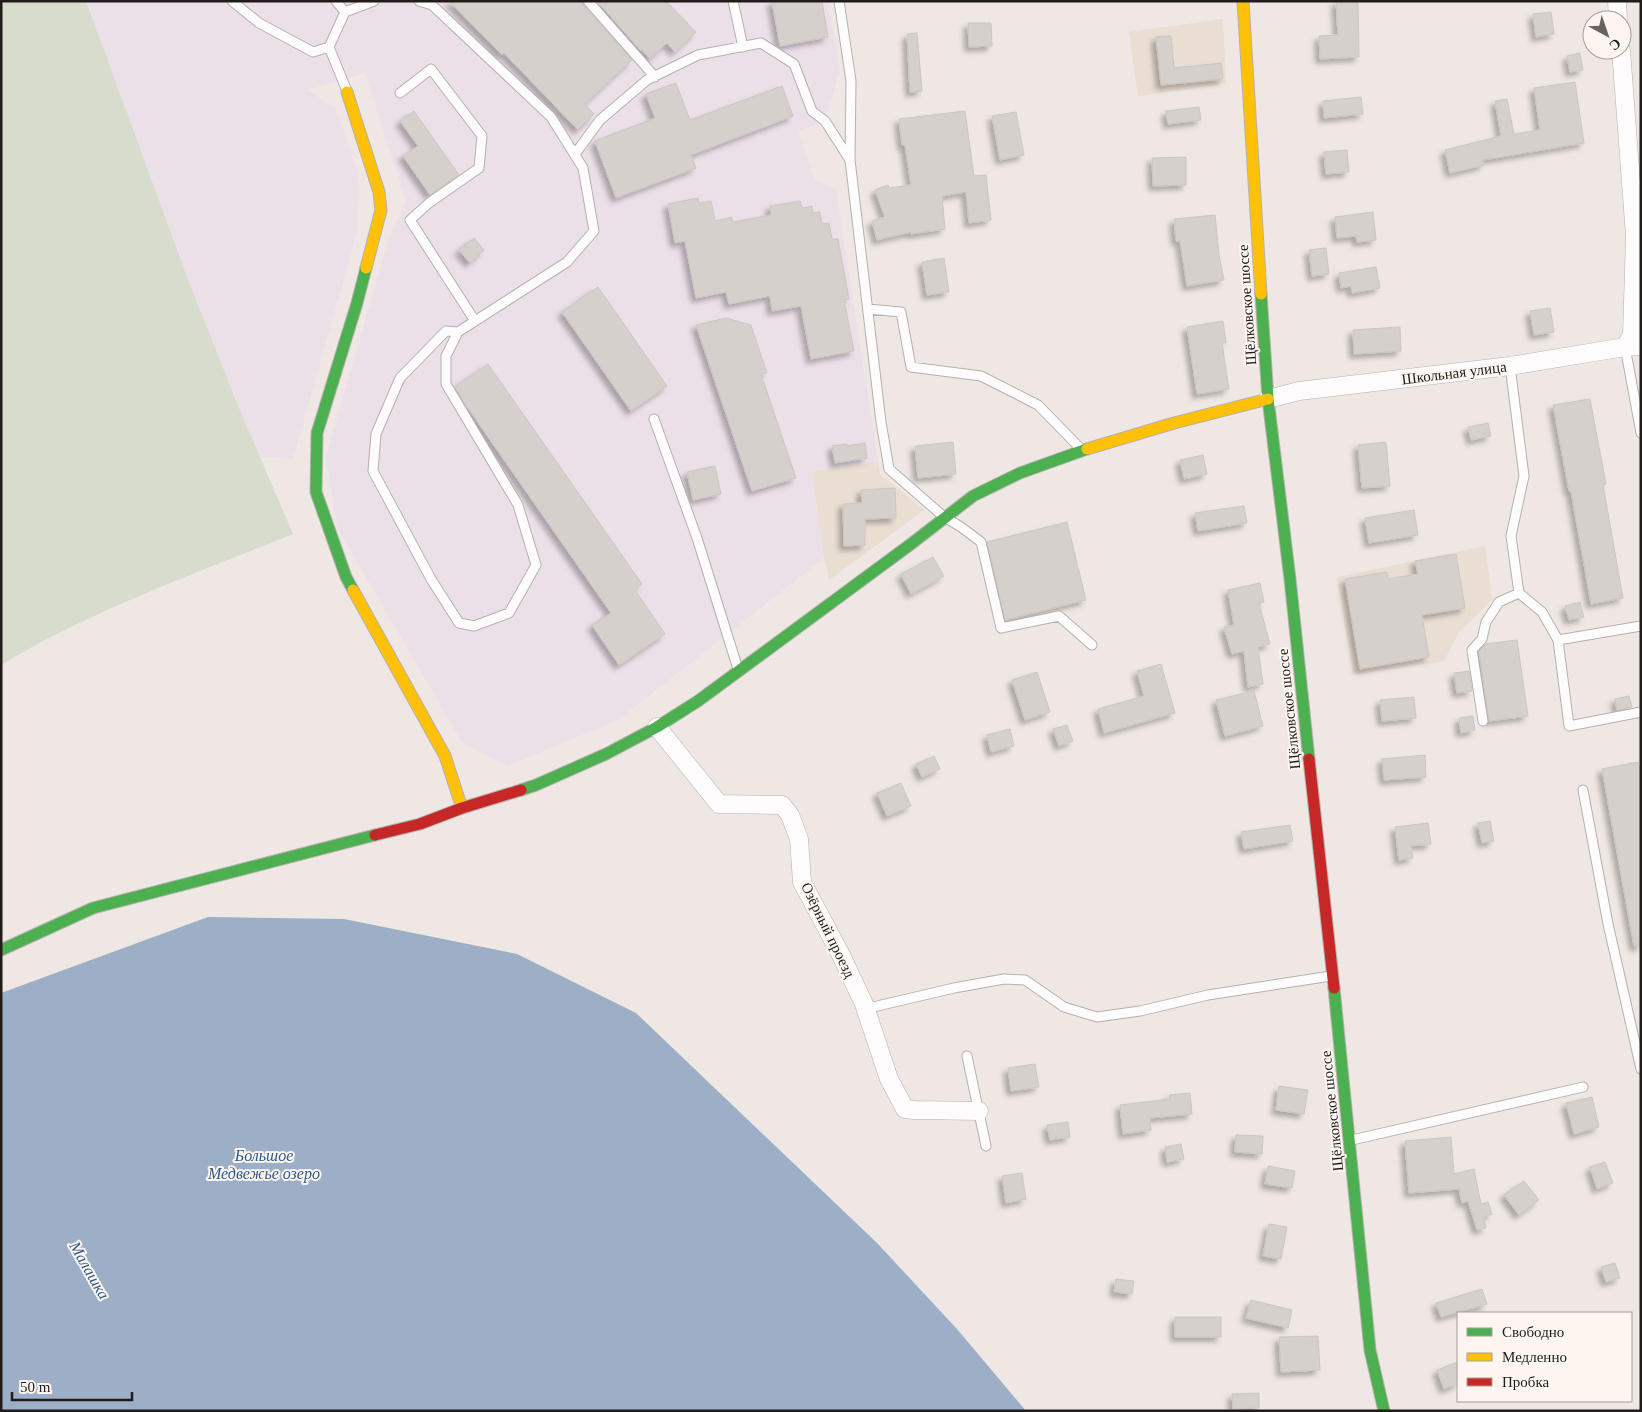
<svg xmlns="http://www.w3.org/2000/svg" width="1642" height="1412" viewBox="0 0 1642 1412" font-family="Georgia,serif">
	<defs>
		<filter id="shadow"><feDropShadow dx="-4.5" dy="4.5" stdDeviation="2.5" flood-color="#0004"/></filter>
	</defs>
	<rect width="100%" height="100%" fill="#efe7e3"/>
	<!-- commercial -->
	<path fill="#eaddd2" d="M1223,19L1226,84L1138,96L1129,32Z
		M878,461L880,474L924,510L829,580L824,558L812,472Z
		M1485,546L1492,600L1459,632L1444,661L1353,675L1337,577Z"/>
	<!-- industrial -->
	<path fill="#ebdfe8" d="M86,1H828L840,70L825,121L798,131L814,179L836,190L878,461L812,472L824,558L618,720L507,766L462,742L337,527L326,456L389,238L406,201L365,73L308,90L336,109L358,173L357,232L293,459L260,457L236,401L189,282Z"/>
	<!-- green -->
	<path fill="#d7dccc" d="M1,1H86L189,282L236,401L293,534C197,573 90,611 1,665Z"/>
	<!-- water -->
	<path fill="#9cafc6" d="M208,917L344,919L517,954L636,1013L877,1243L957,1329L1026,1411H1V993Z"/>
	<!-- building -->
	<path fill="#d6d0cd" stroke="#ccc5c3" filter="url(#shadow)" d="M449,1H582L583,5L632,60L585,104L594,114L578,130L504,53L502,55Z
		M597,1H666L696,32L675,52L667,43L650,59L642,50L641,51Z
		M772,1H822L828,37L780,46Z
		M1336,1H1358L1359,57L1320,59L1319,36L1338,35Z
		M1551,12L1554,34L1536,37L1533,14Z
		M968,23H991L992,46L969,47Z
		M917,33L922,91L910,92L907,34Z
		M1171,36L1174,68L1221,63L1223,79L1161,85L1156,37Z
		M1580,53L1583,70L1570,72L1567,56Z
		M1575,82L1584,143L1483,160L1484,165L1450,173L1445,150L1501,136L1495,101L1507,99L1514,134L1540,130L1534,88Z
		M676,83L690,120L782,86L793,116L691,155L696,168L616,198L595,141L655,118L646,94Z
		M1361,97L1363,114L1324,118L1323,101Z
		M1199,107L1201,120L1168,124L1166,111Z
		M414,111L459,175L430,195L403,156L418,146L400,121Z
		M965,111L974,176L986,175L991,220L969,223L966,192L942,196L945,229L911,234V232L877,240L872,221L885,217L875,190L888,185L889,188L911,185L905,145H902L899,119Z
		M1016,112L1024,155L1000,160L992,116Z
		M1347,150L1349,172L1326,174L1324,152Z
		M1186,157V185L1153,186L1152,158Z
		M698,198L699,203L711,201L715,221L732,217L733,222L771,215L770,206L800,201L802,208L812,206L813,213L820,212L822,224L829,223L832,239H838L849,299L844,300L854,351L811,359L801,306L772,311L770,296L729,304L726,292L696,298L685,241L675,243L668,204Z
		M1373,212L1376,240L1357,242L1356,236L1337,238L1335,217Z
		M1215,215L1219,255L1224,280L1187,286L1180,241H1176L1174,219Z
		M474,238L484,250L470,263L459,250Z
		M1326,248L1329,274L1312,276L1309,250Z
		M944,258L949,292L927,295L922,262Z
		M1376,267L1380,288L1352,293L1351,286L1341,288L1339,273Z
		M598,287L667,386L631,411L562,312Z
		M1550,308L1554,332L1534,335L1530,311Z
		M726,318L751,325L767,373L761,374L796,478L752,491L696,325Z
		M1223,321L1226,343H1222L1229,389L1197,394L1187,327Z
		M1400,327L1401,351L1354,354L1353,330Z
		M488,364L642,584L635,590L665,634L619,665L592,625L611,613L465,404L455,387Z
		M1590,399L1606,484L1603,485L1623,598L1591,604L1571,491H1569L1553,405Z
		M1488,423L1491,436L1471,440L1468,427Z
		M953,442L956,474L918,478L915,446Z
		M1386,442L1390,486L1362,488L1358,445Z
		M865,443L867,458L835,463L832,446L847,444V446Z
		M1203,455L1207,474L1184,479L1180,460Z
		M715,466L721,494L693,500L687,472Z
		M895,488L896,518L865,519V545L844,546L843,504L862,503L861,490Z
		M1244,506L1247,523L1198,531L1195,513Z
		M1414,510L1418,535L1369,543L1365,518Z
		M1067,522L1086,600L1005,620L987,542Z
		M1456,554L1465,608L1422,615L1429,657L1360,669L1345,579L1387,572L1388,579L1418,574L1415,561Z
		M933,557L944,576L911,594L901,574Z
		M1260,583L1264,602L1259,603L1270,644L1258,647L1263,684L1248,687L1244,651L1232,654L1224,627L1234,625L1228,590Z
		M1580,602L1584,617L1569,620L1565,606Z
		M1517,640L1528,716L1489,721L1479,651L1486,644Z
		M1161,664L1175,713L1104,733L1098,709L1144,696L1137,671Z
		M1469,671L1472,691L1457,693L1454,673Z
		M1037,672L1050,712L1025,720L1012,680Z
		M1254,691L1263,726L1225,736L1216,700Z
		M1629,696L1632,707L1617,710L1615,699Z
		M1414,697L1416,718L1382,721L1380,700Z
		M1473,716L1475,730L1461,733L1459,718Z
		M1067,725L1073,741L1059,746L1053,729Z
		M1010,729L1014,746L991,752L987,735Z
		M1425,755L1426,777L1384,780L1382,759Z
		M934,756L940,769L922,777L916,764Z
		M1638,762L1641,775V946H1634L1602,769Z
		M901,783L911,806L887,816L877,793Z
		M1490,821L1494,841L1482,843L1478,823Z
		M1428,823L1431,844L1411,846L1413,858L1399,860L1395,827Z
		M1290,825L1293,841L1244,849L1241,832Z
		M1035,1064L1039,1087L1011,1091L1008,1068Z
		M1279,1086L1308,1090L1304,1114L1276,1110Z
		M1190,1093L1192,1114L1150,1118L1151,1130L1123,1134L1120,1105L1170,1099L1169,1095Z
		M1592,1097L1599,1127L1574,1134L1566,1103Z
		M1068,1122L1070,1137L1050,1140L1047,1125Z
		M1236,1135L1263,1136L1262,1154L1235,1152Z
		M1451,1137L1454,1174L1474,1169L1481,1204L1488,1202L1492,1214L1484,1217L1486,1228L1477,1230L1468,1201L1462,1203L1459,1189L1409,1193L1405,1141Z
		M1181,1144L1184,1159L1167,1162L1165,1147Z
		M1605,1162L1613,1183L1597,1189L1590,1167Z
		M1268,1166L1295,1171L1292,1188L1265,1184Z
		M1022,1173L1026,1199L1006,1203L1002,1176Z
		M1524,1181L1539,1200L1519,1215L1504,1195Z
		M1269,1224L1287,1227L1281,1259L1263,1256Z
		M1615,1263L1620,1278L1606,1282L1601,1267Z
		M1116,1279L1134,1281L1132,1294L1114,1292Z
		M1482,1289L1487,1304L1441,1317L1436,1303Z
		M1251,1300L1292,1310L1288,1328L1246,1318Z
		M1175,1317H1221V1337H1175Z
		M1318,1336L1320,1370L1281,1372L1279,1337Z
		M1458,1362V1384L1444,1389L1437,1370Z
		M1259,1393V1408L1233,1409L1232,1394Z"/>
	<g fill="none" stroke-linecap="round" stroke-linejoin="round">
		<defs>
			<path id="lane" d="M232,1L259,23L313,52L329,47
				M336,1L345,12
				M419,1L432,5L551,117L583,168L594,231L567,262L458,332L446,356V384L518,505L536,565L509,613L474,626L459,623L431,579L373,471L376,434L400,378L446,331L458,332
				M588,1L655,77
				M733,1L743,47
				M839,1L851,81L850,160L881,422L889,469L943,516L961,527L981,542L1001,628L1059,616L1092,645
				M347,91L329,47L345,12L374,1
				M400,93L431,69L482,136L479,168L429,203L410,220L475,321
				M575,154L600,120L647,80L698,55L761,43L794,64L812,111L825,121L850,160
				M868,309L901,312L911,367L981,376L1038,405L1081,449
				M1625,347L1641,433
				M1510,366L1524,476L1511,536L1519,593L1542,612L1558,640L1641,626
				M654,419L697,538L738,669
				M1558,640L1569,726L1641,712
				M1483,721L1472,650L1482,639L1486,622L1499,602L1519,593
				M1583,790L1608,924L1641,1069
				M864,1004L873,1007L954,988L1004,979L1025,980L1064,1007L1097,1017L1140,1011L1208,995L1331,976
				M967,1056L986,1146
				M1352,1140L1583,1087"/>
			<path id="street" d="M1617,1L1618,20
				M1621,50L1635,236L1632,335L1625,347
				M1268,399L1299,391L1510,366L1625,347L1641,346
				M657,727L719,804L782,805L790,815L799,839L802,882L841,955L864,1004L889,1079L905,1109L914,1110L979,1111"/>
			<path id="fast" d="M1261,294L1268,399L1290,579L1309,759
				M353,590L346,577L316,492L317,433L357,303L366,268
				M521,790L536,785L606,754L657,727L698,701L911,544L973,496L1020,473L1087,449
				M1,950L93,908L375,835
				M1334,988L1370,1350L1384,1411"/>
			<path id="slow" d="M1243,1L1261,294
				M347,92L379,192L381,210L366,268
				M1087,449L1174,423L1268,399
				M353,590L445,756L462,808"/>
			<path id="jam" d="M1309,759L1334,988
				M375,835L420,824L462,808L521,790"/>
		</defs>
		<!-- lane casing -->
		<use href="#lane" stroke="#b6b1ae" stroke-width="11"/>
		<!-- street casing -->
		<use href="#street" stroke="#b6b1ae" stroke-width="19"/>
		<!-- fast casing -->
		<use href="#fast" stroke="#b6b1ae" stroke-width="13"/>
		<!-- slow casing -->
		<use href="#slow" stroke="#b6b1ae" stroke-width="13"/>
		<!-- jam casing -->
		<use href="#jam" stroke="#b6b1ae" stroke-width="13"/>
		<!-- lane -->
		<use href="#lane" stroke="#fdfbfb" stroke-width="9"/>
		<!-- street -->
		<use href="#street" stroke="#fdfbfb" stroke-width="18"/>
		<!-- fast -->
		<use href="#fast" stroke="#4caf50" stroke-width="11"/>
		<!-- slow -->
		<use href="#slow" stroke="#ffc107" stroke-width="11"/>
		<!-- jam -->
		<use href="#jam" stroke="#c62828" stroke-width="11"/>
	</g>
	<g text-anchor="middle" stroke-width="4" stroke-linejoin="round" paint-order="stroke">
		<!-- street labels -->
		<g font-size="15" fill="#211c19" stroke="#fdf5ef">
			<text transform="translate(1247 305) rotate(-94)" y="5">Щёлковское шоссе</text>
			<text transform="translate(1454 373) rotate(-7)" y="5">Школьная улица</text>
			<text transform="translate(1289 709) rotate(-96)" y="5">Щёлковское шоссе</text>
			<text transform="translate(828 930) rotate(64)" y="5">Озёрный проезд</text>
			<text transform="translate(1332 1111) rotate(-96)" y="5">Щёлковское шоссе</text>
		</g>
		<!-- water labels -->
		<g font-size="16" font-style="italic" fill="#2d5a89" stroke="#fdf5ef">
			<text x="264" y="1161">Большое<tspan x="264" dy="18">Медвежье озеро</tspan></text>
			<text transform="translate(90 1270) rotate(60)" y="6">Малашка</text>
		</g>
	</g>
	<!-- border -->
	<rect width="1642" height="1412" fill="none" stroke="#211c19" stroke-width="5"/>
	<!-- legend -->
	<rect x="1457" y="1312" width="175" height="90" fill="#fdf5ef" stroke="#a59e99"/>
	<rect x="1467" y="1328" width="25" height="8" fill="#4caf50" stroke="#a59e99"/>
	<text x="1502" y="1337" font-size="15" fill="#211c19">Свободно</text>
	<rect x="1467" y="1353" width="25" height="8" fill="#ffc107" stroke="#a59e99"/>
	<text x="1502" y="1362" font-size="15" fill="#211c19">Медленно</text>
	<rect x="1467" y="1378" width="25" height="8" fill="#c62828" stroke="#a59e99"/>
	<text x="1502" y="1387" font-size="15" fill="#211c19">Пробка</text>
	<!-- north arrow -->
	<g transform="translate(1607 35) rotate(140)"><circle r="24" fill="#fdf5ef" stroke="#a59e99"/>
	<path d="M0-4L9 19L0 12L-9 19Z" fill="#696360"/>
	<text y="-8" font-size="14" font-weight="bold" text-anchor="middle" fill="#211c19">С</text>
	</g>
	<!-- scale -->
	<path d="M12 1392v8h120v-8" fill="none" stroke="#211c19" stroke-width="2.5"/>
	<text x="20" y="1392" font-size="15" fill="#211c19" stroke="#fdf5ef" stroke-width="4" paint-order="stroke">50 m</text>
</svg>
